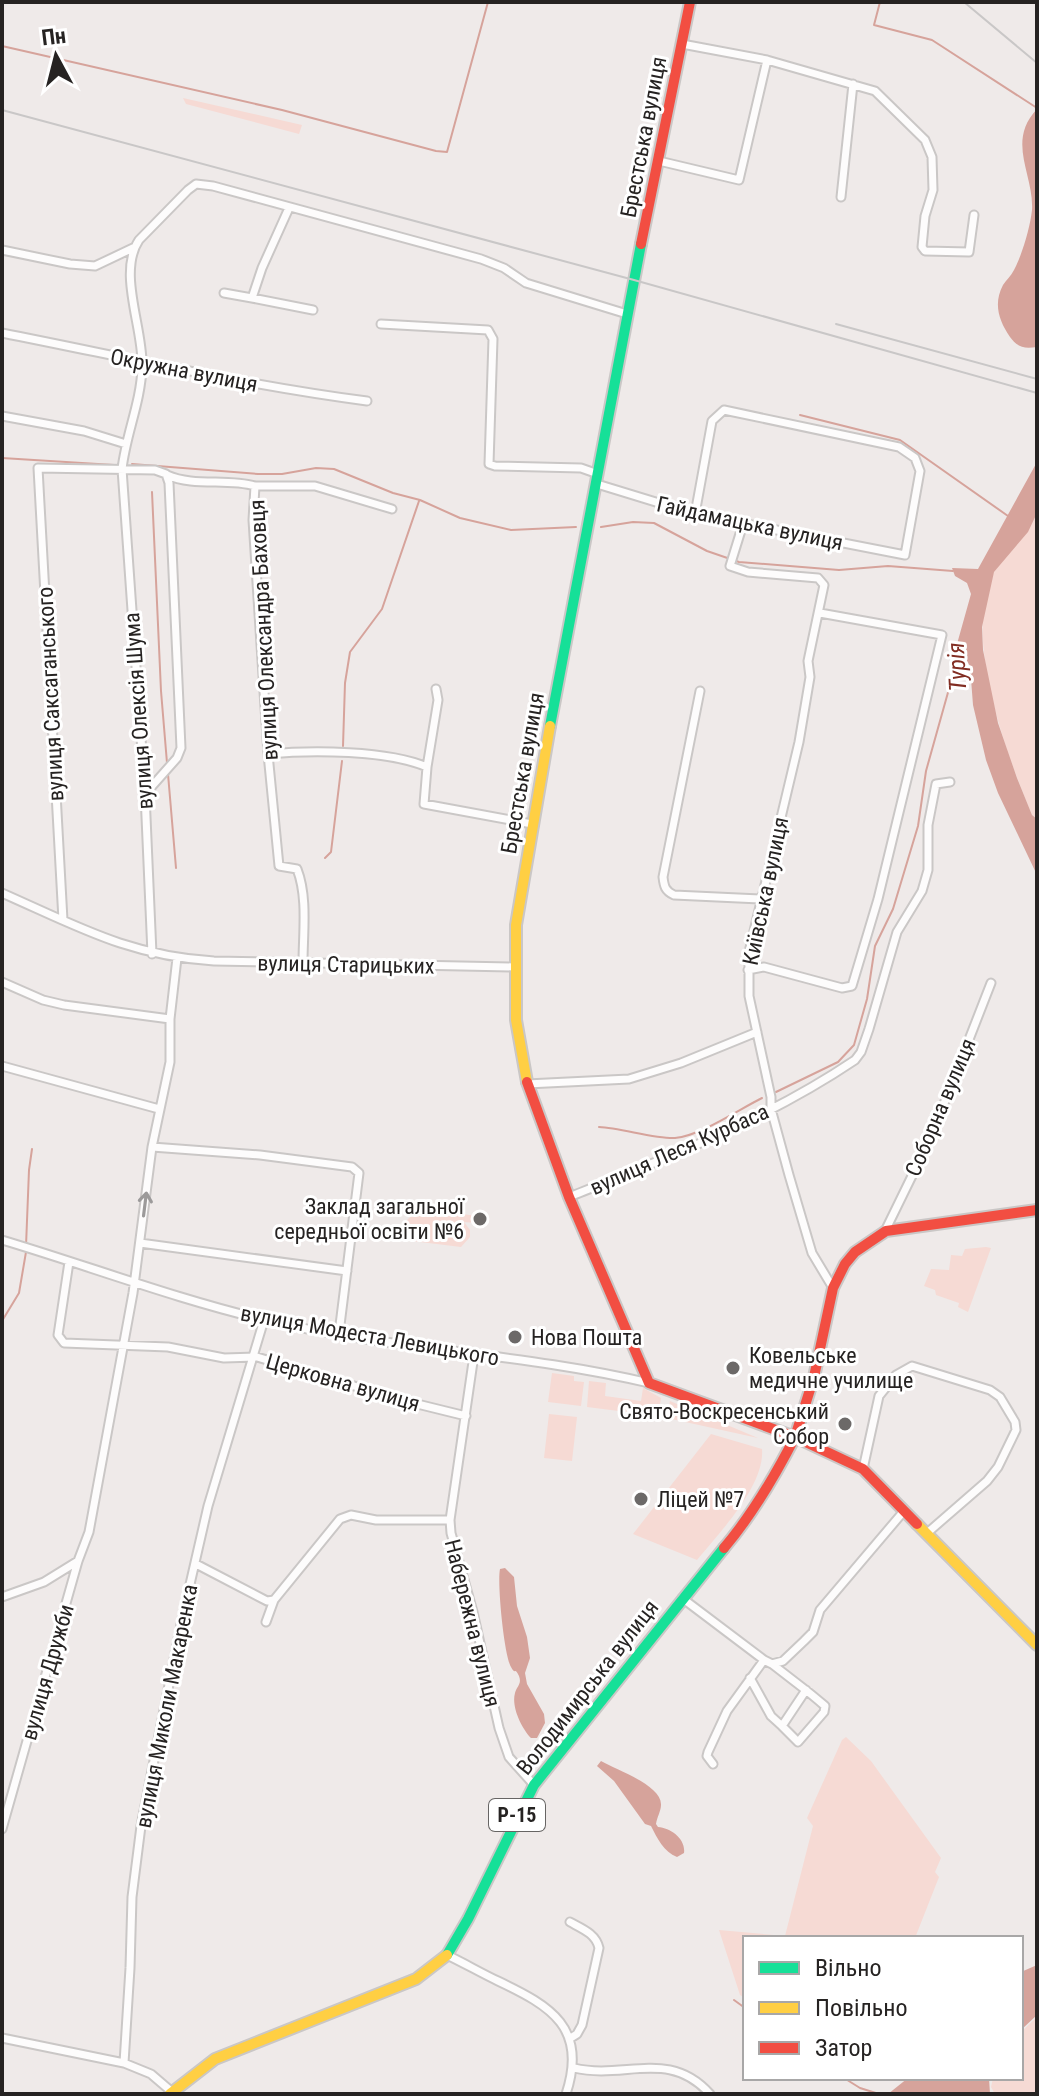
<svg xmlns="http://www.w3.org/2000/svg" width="1039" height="2096" viewBox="0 0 1039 2096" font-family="'Roboto Condensed',sans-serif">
	<rect width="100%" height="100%" fill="#efeae9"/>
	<!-- green -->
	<path fill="#f6dad4" d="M183,98L302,125L299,134L186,104Z
		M1037,513V819L1032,815C1007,756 961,633 994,572C1006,551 1025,537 1037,513Z
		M405,1206L477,1216L476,1223L464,1222L470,1230V1237L461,1247L412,1241C400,1233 402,1222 413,1215L404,1213Z
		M986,1247L991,1248L968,1312L958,1307L959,1303L936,1295L935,1290L924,1286L931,1269L949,1270L951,1255L962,1256L965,1249Z
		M552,1373L574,1376V1381L584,1382L581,1406L548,1402Z
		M589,1381L606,1383L605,1396L641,1401L643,1388L661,1398L658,1416L587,1407Z
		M670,1401L758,1438L667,1418Z
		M549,1414L577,1417L572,1461L544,1458Z
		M711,1434L762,1449C765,1486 719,1533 697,1560L633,1534Z
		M846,1737L871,1761L941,1858L935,1872L939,1877L915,1938H745V1998L740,1995L719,1930L785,1936L813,1826L807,1818L842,1740Z
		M1037,2017V2094H995L991,2087L993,2078H1021V2032Z"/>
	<!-- water -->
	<path fill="#d6a39b" d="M1037,109V347C1025,349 1018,348 1010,337C999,321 993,304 1003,285C1006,280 1011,276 1014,270C1022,255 1030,228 1032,210C1034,174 1006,142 1037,109Z
		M1037,462V513L1028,532L994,572L982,627L983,650L998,723L1017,778L1032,815L1037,819V875L998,793L986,760L973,705L970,666L957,644L971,594L967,583L955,576L952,568L978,569Z
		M505,1568L514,1577L517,1606L527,1637L530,1658L525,1673L527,1684L544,1714L545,1723L537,1738H531C522,1729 511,1707 515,1693C517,1686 522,1684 519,1676C514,1666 516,1676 511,1667C504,1655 497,1583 500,1569Z
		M601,1761C616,1770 662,1785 661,1805C661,1811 657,1817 656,1824L658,1827C671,1828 686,1839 684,1853L677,1857C664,1852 657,1838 651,1826L645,1824L614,1781L597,1766Z
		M1037,1965V2015L1021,2030V1972Z
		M908,2078H989L990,2094H888Z"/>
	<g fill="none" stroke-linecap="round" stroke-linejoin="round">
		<!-- stream -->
		<path stroke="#d6a39b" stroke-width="2" d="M880,2L874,25L932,40L1037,108
			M2,46L282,110L436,151L447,152L488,2
			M800,415L900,440L1008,516
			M2,458L114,465
			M132,464L258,474H282L316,468L334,469L393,493L420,500L460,518L511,530L576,527
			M152,492L161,691L167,763
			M601,527L633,522L654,523L707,551L739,562L839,570L888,566L953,571
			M343,746L345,683L350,652L382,609L419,501
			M168,774L176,868
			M325,858L331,852L342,761
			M776,1092L838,1062L854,1045L867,999L875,946L893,909L918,826L926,771L961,646
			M599,1127C621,1128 655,1139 675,1138C700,1136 738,1110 762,1098
			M26,1246L29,1170L32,1149
			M2,1321L19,1293L26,1252
			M734,2000L745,2008
			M844,2078L860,2088L879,2094"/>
		<defs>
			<path id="street" d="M682,44L767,60L875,91L925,140L932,157L933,190L925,216L922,247L925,251L969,252L974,215
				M659,161L739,180L767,60
				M841,197L853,84
				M2,250L70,264L95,266L133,248
				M224,293L252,298L262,268L289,208
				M252,298L313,310
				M381,324L488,330L493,339L489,464L495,466L581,468L598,474
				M2,333C124,357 244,385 367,401
				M2,416L84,431L126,444
				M167,475C194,487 227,478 255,486
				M597,484L695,514L905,555L920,471L915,458L899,447L724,410L712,421L695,514
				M743,524L730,566L748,572L818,578L824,585L808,661L810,677L799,742L749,952V996L771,1097V1109L789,1175L812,1253L833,1288
				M700,691L663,877C664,886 665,891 674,895L760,899
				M268,754C311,750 388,750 427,767L424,804L532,824
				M427,767L438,700L436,689
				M2,893C77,926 129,956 214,961L515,967
				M63,920L38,468L155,470L166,474L169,483L181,748L177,758L145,794
				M152,954L145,794L122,469C126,434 141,402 142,367C144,330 117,273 139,240L188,190L196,184L213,186L481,259L504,268L526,283L627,314
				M303,963C303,933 308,897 297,869L279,866L268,754L253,520L255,486H315L392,509
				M748,970L764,967L842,988L852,986L878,899L942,635L820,613
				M2,982L43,1000L64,1005L170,1019
				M2,1066L159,1109
				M527,1084L629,1079L681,1063L757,1032
				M152,1147L260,1155L352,1167L359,1173L339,1333
				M569,1197C667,1158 766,1120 855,1060L861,1052L869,1029L897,932L922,891L928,870V825L936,784L950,782
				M888,1230L887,1227L931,1137L991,983
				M2,1240C89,1266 176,1299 265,1320C391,1350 523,1353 649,1383
				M140,1243L347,1271
				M69,1262L58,1335L64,1343L168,1347L224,1358L257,1357L401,1400L466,1416
				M474,1355L450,1520L451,1533L473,1612L499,1728L509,1757L534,1785
				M863,1469L879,1396L896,1375L912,1366L990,1390L1000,1397L1015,1422L1016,1430L998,1467L987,1481L926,1534
				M196,1564L267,1601L274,1600L340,1519L351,1515L376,1520H450
				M2,1597L44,1582L78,1561
				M682,1598L764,1660L772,1664L783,1661L804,1641L813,1632L820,1610L904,1511
				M266,1622L274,1600
				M772,1664L803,1688C811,1694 818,1700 825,1706L824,1712L798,1742L782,1726L806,1690
				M750,1678L771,1716L782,1726
				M713,1764L707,1756L708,1752L727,1711L764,1660
				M2,1829L78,1561L89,1532L133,1293L152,1147L170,1062V1019L177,958
				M447,1955C464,1963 481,1973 498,1981C551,2006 588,2028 566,2094
				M2,2038L124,2063L151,2074L172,2092
				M569,2039L577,2034L582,2025L599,1948C596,1934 583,1929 570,1922
				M124,2063L130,1968L132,1897L141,1826L182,1619L208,1506L264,1320
				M574,2068C625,2080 669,2048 710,2094"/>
			<path id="fast" d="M550,726L641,244
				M447,1955L468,1919L534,1785L724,1548"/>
			<path id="slow" d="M527,1082L516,1020V925L550,726
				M917,1524L1037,1645
				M170,2094L215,2059L416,1979L447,1955"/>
			<path id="jam" d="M641,244L690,2
				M527,1082L569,1197L649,1383L795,1437C775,1476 752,1515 724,1548
				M917,1524L863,1469L795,1437L814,1377L833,1288L845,1264L855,1252L886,1231L1037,1210"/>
		</defs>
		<!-- street casing -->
		<use href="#street" stroke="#cac7c6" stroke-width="11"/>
		<!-- fast casing -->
		<use href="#fast" stroke="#cac7c6" stroke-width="14"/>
		<!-- slow casing -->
		<use href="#slow" stroke="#cac7c6" stroke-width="14"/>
		<!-- jam casing -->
		<use href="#jam" stroke="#cac7c6" stroke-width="14"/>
		<!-- street -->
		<use href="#street" stroke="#fdfcfc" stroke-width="7"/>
		<!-- fast -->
		<use href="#fast" stroke="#16e098" stroke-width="10"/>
		<!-- slow -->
		<use href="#slow" stroke="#ffcf43" stroke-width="10"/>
		<!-- jam -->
		<use href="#jam" stroke="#f24e42" stroke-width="10"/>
		<!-- rail -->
		<path stroke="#c9c7c7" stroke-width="2" d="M964,2L1037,63
			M2,110L634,280L1037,393
			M836,324L1037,379"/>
	</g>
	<!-- one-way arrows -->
	<defs><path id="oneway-shaft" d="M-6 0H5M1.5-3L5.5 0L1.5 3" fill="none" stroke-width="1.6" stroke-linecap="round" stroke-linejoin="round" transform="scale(2)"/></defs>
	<use stroke="#9c9a9a" href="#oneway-shaft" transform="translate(145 1204) rotate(-83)"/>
	<!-- markers -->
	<g fill="#6c6968" stroke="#fff" stroke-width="3">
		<circle cx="480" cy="1219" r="8"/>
		<circle cx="515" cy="1337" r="8"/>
		<circle cx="733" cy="1368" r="8"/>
		<circle cx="845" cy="1424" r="8"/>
		<circle cx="641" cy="1499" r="8"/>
	</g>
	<g text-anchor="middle" stroke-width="6" stroke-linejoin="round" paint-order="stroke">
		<!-- shield labels -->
		<rect fill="#fff" stroke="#676564" stroke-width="2" x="489" y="1799" width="56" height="32" rx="6"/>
		<g font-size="20" font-weight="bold" fill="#262322">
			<text x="517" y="1822">Р-15</text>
		</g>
		<!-- street labels -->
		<g font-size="22" fill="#262322" stroke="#fff">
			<text transform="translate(643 137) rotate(-79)" y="8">Брестська вулиця</text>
			<text transform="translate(184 370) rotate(11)" y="8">Окружна вулиця</text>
			<text transform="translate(750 523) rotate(12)" y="8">Гайдамацька вулиця</text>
			<text transform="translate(263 630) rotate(-93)" y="8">вулиця Олександра Баховця</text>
			<text transform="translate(50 694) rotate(-93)" y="8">вулиця Саксаганського</text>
			<text transform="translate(138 711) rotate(-94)" y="8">вулиця Олексія Шума</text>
			<text transform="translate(522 773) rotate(-80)" y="8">Брестська вулиця</text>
			<text transform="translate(765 891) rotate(-78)" y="8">Київська вулиця</text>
			<text transform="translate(346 964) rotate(1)" y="8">вулиця Старицьких</text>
			<text transform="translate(940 1107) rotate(-67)" y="8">Соборна вулиця</text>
			<text transform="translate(679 1149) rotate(-24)" y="8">вулиця Леся Курбаса</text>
			<text transform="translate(370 1335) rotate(10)" y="8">вулиця Модеста Левицького</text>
			<text transform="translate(343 1382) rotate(16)" y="8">Церковна вулиця</text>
			<text transform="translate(473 1623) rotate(76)" y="8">Набережна вулиця</text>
			<text transform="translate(47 1672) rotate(-74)" y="8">вулиця Дружби</text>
			<text transform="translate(587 1687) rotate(-52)" y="8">Володимирська вулиця</text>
			<text transform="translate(166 1706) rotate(-79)" y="8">вулиця Миколи Макаренка</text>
		</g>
		<!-- poi labels -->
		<g font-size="22" fill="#262322" stroke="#fff" text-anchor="start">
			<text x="464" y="1214" text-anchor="end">Заклад загальної<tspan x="464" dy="25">середньої освіти №6</tspan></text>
			<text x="531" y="1345">Нова Пошта</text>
			<text x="749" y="1363">Ковельське<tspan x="749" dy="25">медичне училище</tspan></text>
			<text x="829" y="1419" text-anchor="end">Свято-Воскресенський<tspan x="829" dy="25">Собор</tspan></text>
			<text x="657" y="1507">Ліцей №7</text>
		</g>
		<!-- water labels -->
		<g font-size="24" font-style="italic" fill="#822d22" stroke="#fff">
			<text transform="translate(957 667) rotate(-93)" y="8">Турія</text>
		</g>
	</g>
	<!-- border -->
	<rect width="1039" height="2096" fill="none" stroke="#262322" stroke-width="8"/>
	<!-- legend -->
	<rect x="743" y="1936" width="280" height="144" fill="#ffffff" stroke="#a8a7a7" stroke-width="2"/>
	<rect x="759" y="1962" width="40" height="12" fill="#16e098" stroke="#a8a7a7" stroke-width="2"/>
	<text x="815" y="1976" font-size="24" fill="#262322">Вільно</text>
	<rect x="759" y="2002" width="40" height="12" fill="#ffcf43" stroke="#a8a7a7" stroke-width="2"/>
	<text x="815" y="2016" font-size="24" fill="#262322">Повільно</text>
	<rect x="759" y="2042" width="40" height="12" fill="#f24e42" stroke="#a8a7a7" stroke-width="2"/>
	<text x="815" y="2056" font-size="24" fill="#262322">Затор</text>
	<!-- north arrow -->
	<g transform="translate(56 56) rotate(353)" stroke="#ffffff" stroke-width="6" paint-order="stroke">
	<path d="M0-6L14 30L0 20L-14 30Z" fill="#262322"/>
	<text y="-12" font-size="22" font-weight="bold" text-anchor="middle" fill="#262322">Пн</text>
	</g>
</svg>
